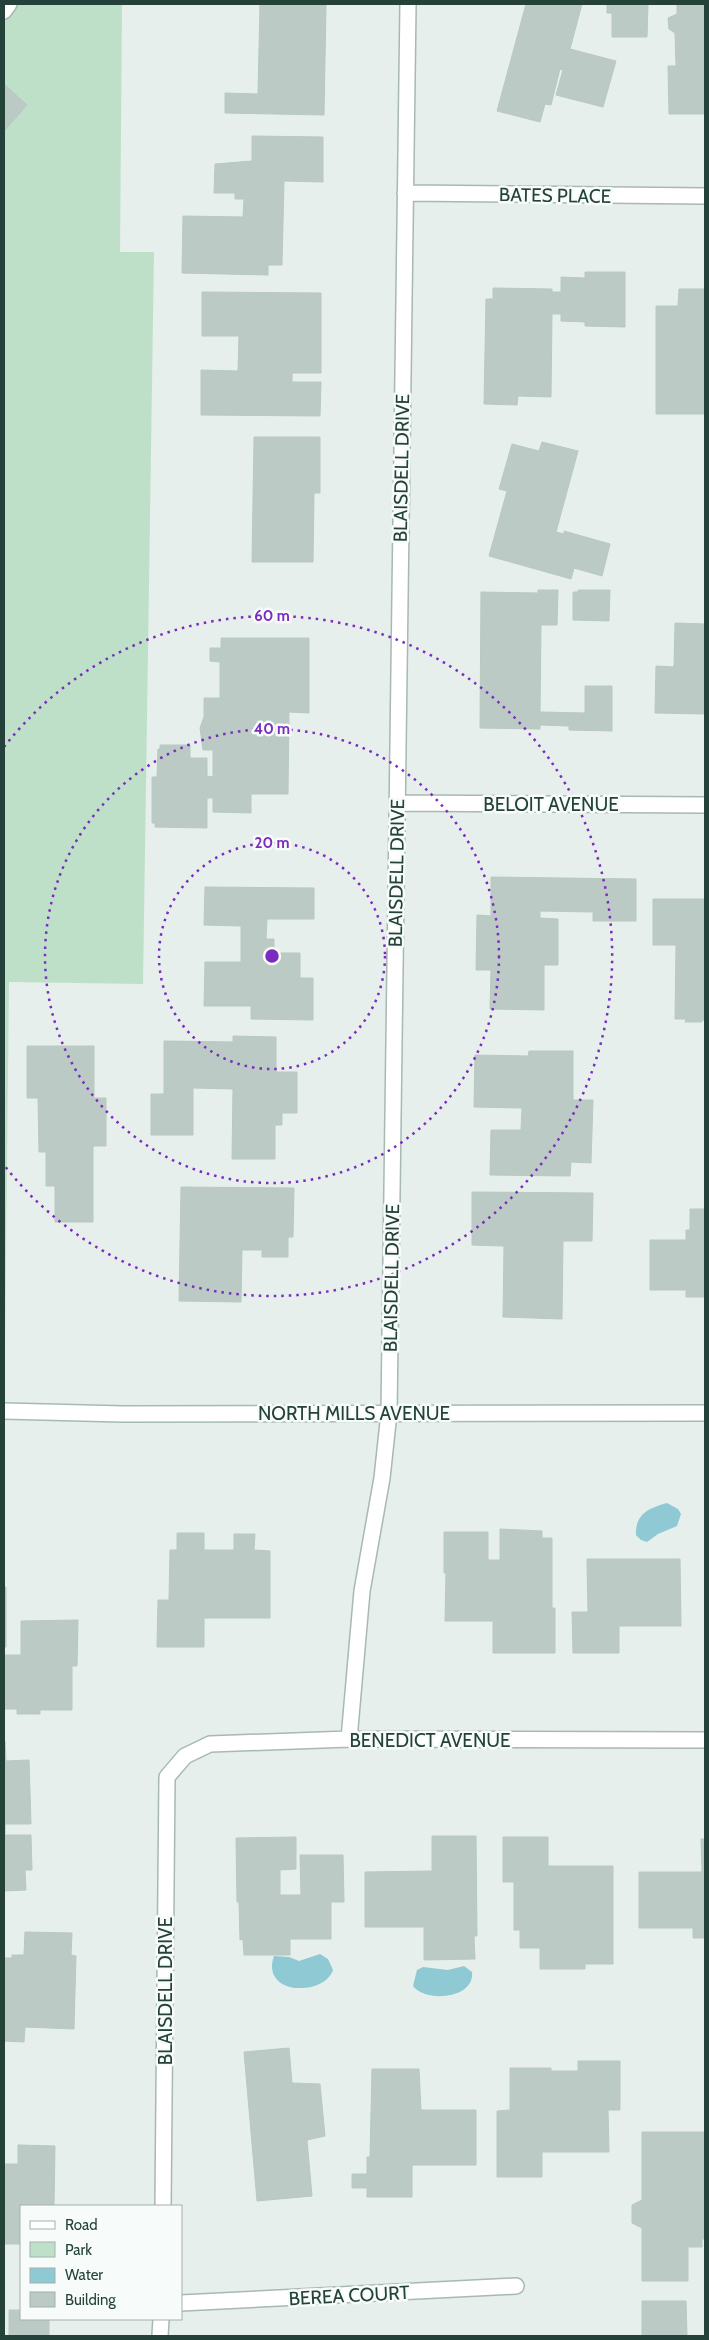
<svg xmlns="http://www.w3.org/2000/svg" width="709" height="2340" viewBox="0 0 709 2340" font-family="Cabin,sans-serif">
	<rect width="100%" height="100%" fill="#e6efeb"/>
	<!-- green -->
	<path fill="#bfe0c8" d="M4,4H122L120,252H154L143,984L9,982L5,1345H4Z"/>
	<!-- water -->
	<path fill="#8ec9d4" d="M667,1503L678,1509L681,1514L677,1526L658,1534L647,1542L641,1540L636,1535C635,1514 649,1508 667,1503Z
		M320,1954L328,1959L333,1970C324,1997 260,1995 274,1956L289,1957L299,1961Z
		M464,1966L472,1972C475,1999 426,2003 413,1986L417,1970L423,1967L448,1970Z"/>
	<!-- building -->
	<path fill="#bbcac4" stroke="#b8c9c2" d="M260,4H326L324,115L225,113V93L258,94Z
		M526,4H582L570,49L616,61L603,107L556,95L563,70L560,69L551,105L545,104L540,122L497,111Z
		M612,4H648L647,37H612V13H607V5Z
		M677,4H705V114H669L668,66H676L675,33L669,29L668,18L677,14Z
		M4,84L27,105L4,131Z
		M252,136L323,137V182L284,181L282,265H268V275L182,273L183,216L243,217L244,199H235V193H214L215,164L252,161Z
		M585,272H625V327L585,326V322L561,321V314H552L551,397L518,396L517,405L484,404L486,299H493V288L552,289V292H561V277L585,278Z
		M679,289H705V414H656V306H678Z
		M202,292L321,293V373H292V382H321L320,416L201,415V370L238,371L239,336H202Z
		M254,437H320V493H314L313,562H252Z
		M542,442L578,451L556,532L564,534V531L610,544L602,576L574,568L571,579L489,556L507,491L499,489L512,444L539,451Z
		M538,590H558L557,625H541L540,712L585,713V686H612V731L569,730V726L540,725V729L480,728L481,592L538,593Z
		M578,590H610L609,621L573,620V592H578Z
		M675,623L705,624V714L655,713L656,666L674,667Z
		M221,638H309V713L289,712L288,794H251V813L213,812V798H207V828L155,827V823H152V777H157L158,749H160V745H190V758H207V776L213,777V750H203L200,728L204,717V698H220V662L210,661V648H221Z
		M491,877L636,879V921H593V912L540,911V918L558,919V965H544V1010L490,1009L491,970H476L477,915L491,916Z
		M205,887L314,888V919H267L266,939H274V949H266V953H300V978H313V1020L251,1019V1006H204L205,962H241V926L204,925Z
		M653,899H705V1020H702V1022H685L686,1019H675L676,945H653Z
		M233,1036L276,1037V1072H297V1113H282V1125H275V1159H232L233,1089L193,1088V1135H151V1094H164V1041L233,1042Z
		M27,1046H94V1098H106V1146H93V1222H55V1186H46V1152H39L38,1098H27Z
		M529,1051H573V1100H593L591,1163L571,1162L570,1176L490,1175L491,1130H521L522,1108L474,1107L475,1055L528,1056Z
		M181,1187L294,1188L293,1237H288V1257H262V1250H242L241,1302L179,1301Z
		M472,1192L593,1193L592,1241H563L562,1319L503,1317L504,1246L472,1245Z
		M690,1209H705V1297H686V1290H650V1240H686V1230H690Z
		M500,1529L542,1531V1538H552V1608H555V1653H493V1621H445L446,1573H444V1532H488V1560H500Z
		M177,1533H204V1550H234V1534H255L254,1550L270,1551V1618H204V1647H157L158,1600H169L170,1550H177Z
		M587,1559H680L681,1626H619V1653H573L572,1612H588Z
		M4,1587H6V1647H4Z
		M78,1620L77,1666H72V1710H40V1714H17V1709H4V1655H21V1621Z
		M4,1741H5L6,1761L29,1760L31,1824H5V1835H31L32,1870H25L26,1890L4,1891Z
		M432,1836H476L477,1936H474L475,1959L424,1960V1927H365V1872L432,1871Z
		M296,1837V1869L280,1870V1895H301L300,1855H343L344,1902H331V1939H290V1955H244L243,1939L240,1940L239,1902H237L236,1838Z
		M503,1837H548V1866H613V1964H585V1969H540V1948H520V1930H514V1882H503Z
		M701,1839H705V1938H693V1928H639V1872H702Z
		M25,1932L72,1933L71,1955L76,1956L74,2029L25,2027L24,2042L4,2041V1958H12V1955H24Z
		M289,2048L292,2083L320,2084L325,2136L307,2140L312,2196L257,2201L244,2052Z
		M578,2061H620V2110H608L609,2152H542V2177H497V2111L510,2110V2068H551V2071H578Z
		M372,2069H419L421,2110H476V2165H412V2197H367V2188H352V2174H367V2157H370Z
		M642,2132H705V2239H702V2247H688V2281H642V2228L632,2223V2205L642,2200Z
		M18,2145L55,2146L54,2206H21V2244H4V2164H18Z
		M642,2301H686L687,2336H642Z
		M9,2310H21V2319H49V2336H9Z"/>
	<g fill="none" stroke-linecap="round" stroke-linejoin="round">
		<defs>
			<path id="lane" d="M4,11L9,4"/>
			<path id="street" d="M405,193L705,196
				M397,803L705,805
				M349,1739L362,1591L382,1478L389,1413L408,4
				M163,2206L167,1777L185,1756L210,1744L349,1739L705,1740
				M181,2303L516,2286
				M160,2336L161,2319"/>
			<path id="secondary" d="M4,1411L123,1414L705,1413"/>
		</defs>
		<!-- lane casing -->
		<use href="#lane" stroke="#a8b8b2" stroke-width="18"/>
		<!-- street casing -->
		<use href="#street" stroke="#a8b8b2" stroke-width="18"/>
		<!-- secondary casing -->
		<use href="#secondary" stroke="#a4bbb3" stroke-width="18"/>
		<!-- lane -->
		<use href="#lane" stroke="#fff" stroke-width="15"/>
		<!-- street -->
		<use href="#street" stroke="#fff" stroke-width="15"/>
		<!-- secondary -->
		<use href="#secondary" stroke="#fff" stroke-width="15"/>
	</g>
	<!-- distance rings -->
	<g fill="none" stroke="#7b2cbf" stroke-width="2.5" stroke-dasharray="2.5 5">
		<circle cx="272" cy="956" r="113"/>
		<circle cx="272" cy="956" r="227"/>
		<path d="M4 747A340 340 0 1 1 4 1165"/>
	</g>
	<g text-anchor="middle" stroke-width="5" stroke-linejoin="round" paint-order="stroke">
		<!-- street labels -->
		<g font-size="19" fill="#24423a" stroke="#f7fbf9">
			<text transform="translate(555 195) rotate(1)" y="7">BATES PLACE</text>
			<text transform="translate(401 468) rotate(-89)" y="7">BLAISDELL DRIVE</text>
			<text x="551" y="811">BELOIT AVENUE</text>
			<text transform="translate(396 873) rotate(-89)" y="7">BLAISDELL DRIVE</text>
			<text transform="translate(391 1278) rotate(-89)" y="7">BLAISDELL DRIVE</text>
			<text x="354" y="1420">NORTH MILLS AVENUE</text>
			<text x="430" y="1747">BENEDICT AVENUE</text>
			<text transform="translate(165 1991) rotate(-90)" y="7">BLAISDELL DRIVE</text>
			<text transform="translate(349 2295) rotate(-3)" y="7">BEREA COURT</text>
		</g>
	</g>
	<circle cx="272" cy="956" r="8" fill="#7b2cbf" stroke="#f7fbf9" stroke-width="2.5"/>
	<g font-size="15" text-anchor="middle" font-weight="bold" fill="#7b2cbf" stroke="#f7fbf9" stroke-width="5" stroke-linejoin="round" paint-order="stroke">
		<text x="272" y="621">60 m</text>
		<text x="272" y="734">40 m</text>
		<text x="272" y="848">20 m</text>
	</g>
	<!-- border -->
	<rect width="709" height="2340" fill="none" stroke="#24423a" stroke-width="10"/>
	<!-- legend -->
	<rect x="20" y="2205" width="162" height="115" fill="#f7fbf9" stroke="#a3b1ad"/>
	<rect x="30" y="2221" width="25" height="8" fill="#ffffff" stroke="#a3b1ad"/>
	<text x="65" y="2230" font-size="15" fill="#24423a">Road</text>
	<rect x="30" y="2242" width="25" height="15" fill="#bfe0c8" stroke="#a3b1ad"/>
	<text x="65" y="2255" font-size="15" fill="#24423a">Park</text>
	<rect x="30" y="2268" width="25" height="15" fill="#8ec9d4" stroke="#a3b1ad"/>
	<text x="65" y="2280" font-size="15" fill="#24423a">Water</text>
	<rect x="30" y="2292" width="25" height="15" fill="#bbcac4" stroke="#a3b1ad"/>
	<text x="65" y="2305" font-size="15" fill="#24423a">Building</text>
</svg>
